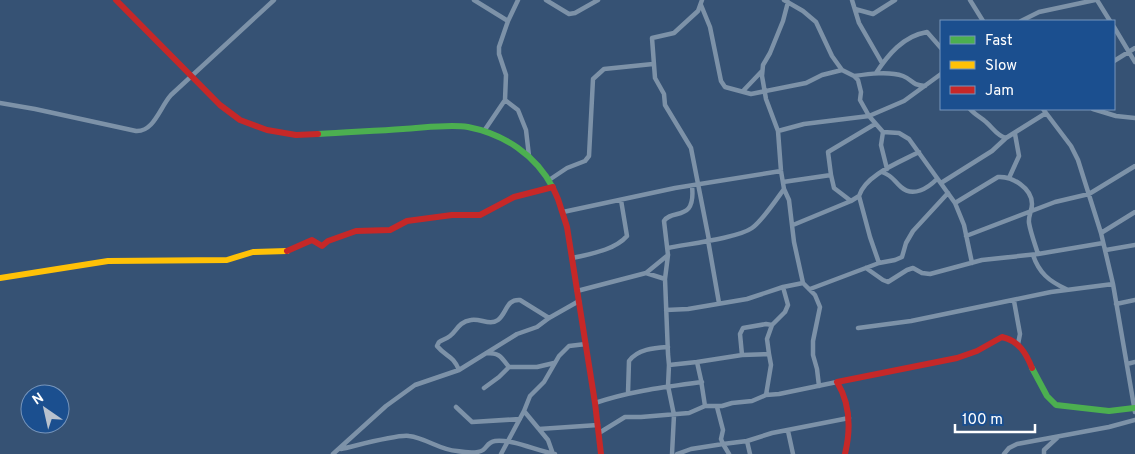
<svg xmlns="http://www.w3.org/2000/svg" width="1135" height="454" viewBox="0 0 1135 454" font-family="Overpass,sans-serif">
	<rect width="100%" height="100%" fill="#365274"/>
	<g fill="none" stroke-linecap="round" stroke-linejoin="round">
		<!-- street -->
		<path stroke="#7d92a8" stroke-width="4.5" d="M474,0L508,21L499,47V54L506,75L505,100L518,110L526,130L529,156
			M546,0L569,14L575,13L598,0
			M702,0L698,11L674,33L652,38L655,78L664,94L665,105L691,148L709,240
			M784,0L803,11L816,22L832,56L842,70L854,76L858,80L861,92L860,100L869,116L883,132L899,133L909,139L955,203L964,225L972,263
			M852,0L859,23L882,63
			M970,0L983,21
			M1097,0L1110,21
			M788,2L783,21L770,53L763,65L762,76L766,99L778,131L781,171L784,189L789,200L794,242L803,283L815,295L820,307L813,341V355L817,369L819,386
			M701,5L710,27L721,81L725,87L751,94L806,83L822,75L842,70
			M855,9L873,14L895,0
			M508,21L518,0
			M1021,21L1039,12L1095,0
			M1114,27L1135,62
			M1114,61L1135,48
			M876,73C888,55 903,36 927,32L941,48
			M854,76C868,74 889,71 903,76C913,80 911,85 925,86
			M743,91L762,71
			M0,103L35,109L136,131C154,132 160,107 171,95L274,0
			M970,109C975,115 981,117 986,122C993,128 997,136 1006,138
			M1043,109L1071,146L1078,160L1101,233L1113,284L1135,412
			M1093,109L1116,116L1135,118
			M484,131L505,100
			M778,131L804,124L869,116L904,101L941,74
			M883,132L881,145L887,169
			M882,172C893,176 893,180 901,187C913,198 928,188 937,179
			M831,175L828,152L875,124
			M1009,178L1019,156L1015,134
			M549,180L567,168L585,161L589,156L593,79L604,69L653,64
			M783,182L831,175L834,188L851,201L859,196C865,175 900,162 919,152
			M941,183L992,151L1006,138L1046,113
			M692,186C696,223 672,208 664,221L668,255L665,279L668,354L669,365L697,362L701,380L705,406
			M859,196L870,237L879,263
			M955,203L998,177C1012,176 1032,188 1032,204C1032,211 1028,216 1029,223C1031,234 1035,244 1038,254
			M563,212L675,188L781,171
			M793,225L851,201
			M1101,233L1135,212
			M966,236L1055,202L1089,194L1135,166
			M708,240L719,303
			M668,248C687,244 738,238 752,228C762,221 776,200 784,189
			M1106,250L1135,245
			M1033,255C1039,273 1049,281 1066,289
			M573,258C590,254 615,250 627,236L621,200
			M866,268L883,280L888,282L907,270L913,268L922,273L930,274L982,260L1038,254L1103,243
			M646,273L668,255
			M810,289L879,263L895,260L902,257L906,243L913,231L948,193
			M577,291L646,273L665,279
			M1014,301L1020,334L1018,344
			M1116,304L1135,300
			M666,310L688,309L747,299L783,287L803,283
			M858,328L911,321L1051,292L1113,284
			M487,353C501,353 501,358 509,367H537L554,363
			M769,354L767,339L772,325L785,312L788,305L783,287
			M742,355L769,354L771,365L766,395
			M697,362L742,355L740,334L743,328L766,324L772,325
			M1127,364L1135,362
			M669,365L668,386L674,415L672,454
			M459,370C453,355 446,357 437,346L439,342C442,340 446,339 450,336C457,331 458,322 471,320C480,318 490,326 498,320C507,313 506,299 520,300L549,318
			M484,388L499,377L509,367
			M628,393L629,361C638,349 654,348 668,347
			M595,403C630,391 665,387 702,382
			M456,407L472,422L520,419
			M524,411L548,440L553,454
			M539,429L598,425
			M788,431L793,454
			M599,433L625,417H641L689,413L705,406H722L732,403L752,401L766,395L779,394L837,382
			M341,449C355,446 398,434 409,436C426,438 440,450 457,451C463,452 477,454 483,450C487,447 488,442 495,441C513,439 537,451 555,454
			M333,454L386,406L415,385L459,370L517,334L537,327L549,318L579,301
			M501,454L524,411L530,396L544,382L559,356L569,346L586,344
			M677,454L691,449L723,444L721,439L723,430L717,407
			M729,454L723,444L747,441
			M750,454L747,441L772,433L849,418
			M1004,454L1009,448L1017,444L1109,427L1135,420
			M1044,454V450L1058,437"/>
		<!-- fast -->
		<path stroke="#4caf50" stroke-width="6" d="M318,134C346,132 375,131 403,129C424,128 448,124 468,127C504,134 536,155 553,188
			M1032,368L1047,396L1056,405L1109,411L1134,408"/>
		<!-- slow -->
		<path stroke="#ffc107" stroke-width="6" d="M0,278L108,261L227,260L253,252L287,251"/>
		<!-- jam -->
		<path stroke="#c62828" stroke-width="6" d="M116,0L220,105L240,120L267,130L296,135L318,134
			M553,188L558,199L567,227L595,403L601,454
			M287,251L312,240L322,246L328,241L356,231L390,230L407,221L452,215H480L514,197L553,187
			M845,454C851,429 851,405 837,382L957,358L977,351L1002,337C1019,341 1026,353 1032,368"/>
	</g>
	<!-- legend -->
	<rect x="940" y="20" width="175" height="90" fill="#1b4f8f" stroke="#7695bc"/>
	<rect x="950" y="36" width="25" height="8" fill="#4caf50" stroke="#7695bc"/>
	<text x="985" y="45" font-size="15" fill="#ffffff">Fast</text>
	<rect x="950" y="61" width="25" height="8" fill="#ffc107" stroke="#7695bc"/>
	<text x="985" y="70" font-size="15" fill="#ffffff">Slow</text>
	<rect x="950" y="86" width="25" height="8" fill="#c62828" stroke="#7695bc"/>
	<text x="985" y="95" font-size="15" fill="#ffffff">Jam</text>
	<!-- north arrow -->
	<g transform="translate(45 409) rotate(326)"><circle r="24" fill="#1b4f8f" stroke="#7695bc"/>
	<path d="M0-4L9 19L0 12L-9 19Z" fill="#b9c2ce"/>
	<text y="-8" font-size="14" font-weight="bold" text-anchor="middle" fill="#ffffff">N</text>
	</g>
	<!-- scale -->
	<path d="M955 424v8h80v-8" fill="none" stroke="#ffffff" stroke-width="2.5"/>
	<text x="962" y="424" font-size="15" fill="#ffffff" stroke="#1b4f8f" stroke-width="4" paint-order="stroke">100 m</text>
</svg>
